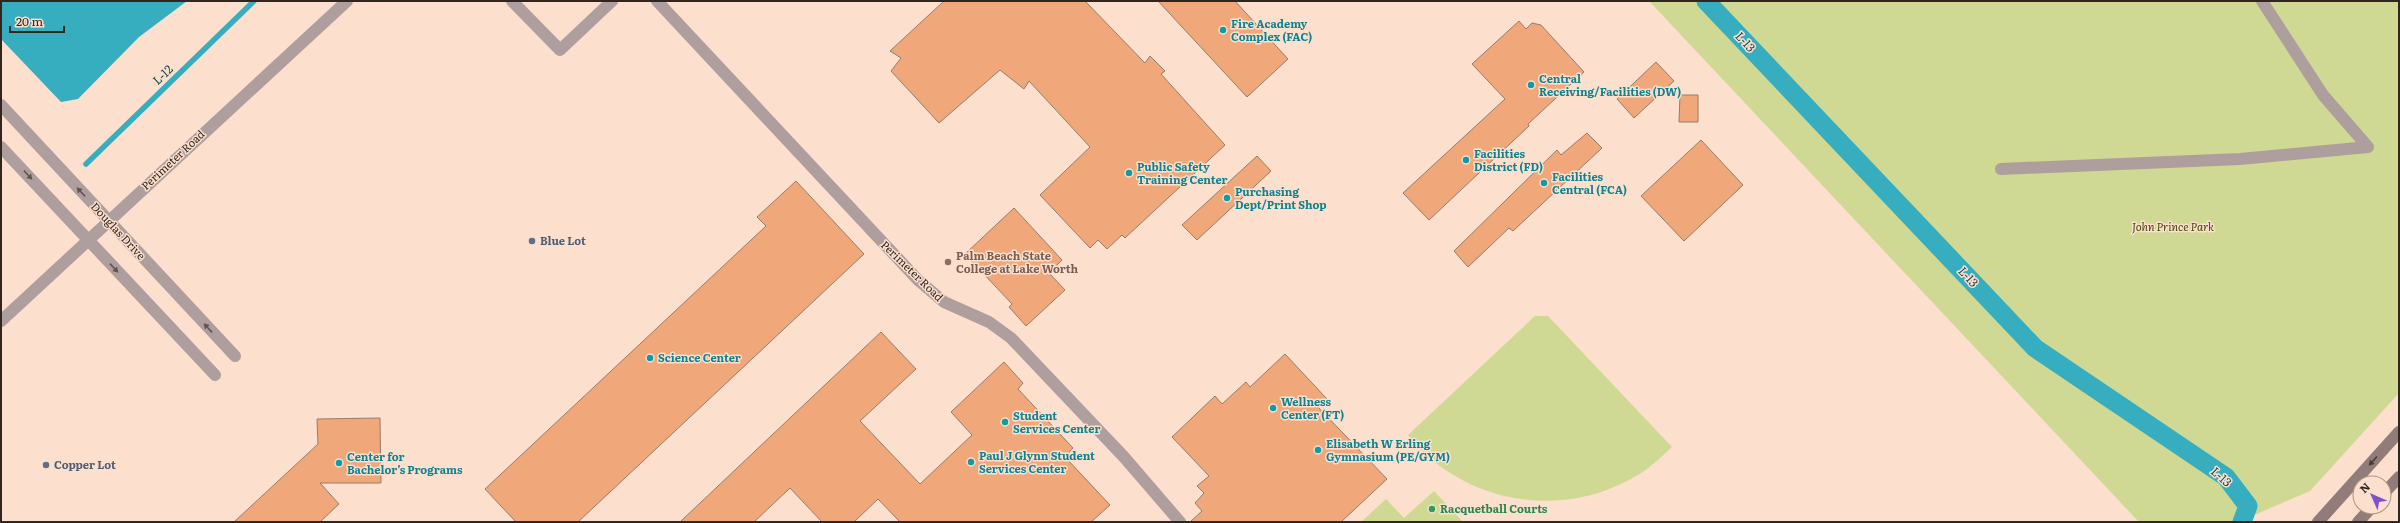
<svg xmlns="http://www.w3.org/2000/svg" width="2400" height="523" viewBox="0 0 2400 523" font-family="Literata,serif">
	<rect width="100%" height="100%" fill="#fcdfcd"/>
	<!-- green -->
	<path fill="#cfd993" d="M1649,1H2399V393L2310,491L2238,522H2139Z
		M1535,316H1548L1672,447C1663,455 1654,464 1644,471C1567,522 1465,506 1408,435Z
		M1434,491L1463,522H1361L1386,499L1404,518Z"/>
	<!-- water -->
	<path fill="#37adc0" d="M1,1H187L139,37L78,99L61,102L1,39Z"/>
	<g fill="none" stroke-linecap="round" stroke-linejoin="round">
		<!-- stream -->
		<path stroke="#37adc0" stroke-width="5.5" d="M86,164L254,1"/>
		<!-- canal -->
		<path stroke="#37adc0" stroke-width="19" d="M1706,1L2035,348L2226,477L2248,506L2242,522"/>
	</g>
	<!-- building -->
	<path fill="#f0a87a" stroke="#967c6c" d="M944,1H1085L1145,63L1150,56L1165,71L1161,74L1225,145L1125,238L1122,235L1107,249L1098,240L1090,248L1040,195L1090,147L1029,81L1024,89L1000,70L939,123L891,71L901,58L890,51Z
		M1158,1H1235L1288,59L1247,97Z
		M1519,21L1526,29L1532,23L1541,25L1584,72L1528,124L1529,126L1429,220L1403,193L1505,99L1472,64Z
		M1656,62L1674,81L1634,118L1617,99Z
		M1680,95H1698V122H1679Z
		M1587,133L1602,148L1513,231L1509,228L1468,267L1454,251L1557,150L1561,155Z
		M1701,140L1743,185L1684,241L1641,196Z
		M1257,156L1271,171L1197,240L1182,225Z
		M796,181L864,254L578,522H516L485,489L766,226L757,217Z
		M1014,208L1062,260L1049,273L1065,290L1026,326L1009,307L1012,304L965,254Z
		M881,332L916,369L860,421L920,484L972,435L951,412L1004,362L1023,383L1018,389L1073,448L1065,457L1110,505L1091,522H900L878,499L854,522H822L790,488L754,522H680Z
		M1285,354L1327,399L1318,407L1387,479L1341,522H1190L1202,511L1195,503L1204,493L1197,486L1209,476L1172,437L1215,396L1222,404L1246,382L1250,387Z
		M380,418L381,483H320L339,504L320,522H234L318,444L317,419Z"/>
	<g fill="none" stroke-linecap="round" stroke-linejoin="round">
		<!-- street -->
		<path stroke="#ae9e9d" stroke-width="12" d="M512,1L560,50L612,1
			M657,1L918,280L944,302L989,322L1011,338L1124,457L1180,522
			M1,105L235,356
			M1,147L215,375
			M2001,169L2240,159L2368,147L2323,95L2262,1
			M1,321L347,1"/>
		<!-- secondary -->
		<path stroke="#927c7a" stroke-width="12" d="M2384,493L2399,477
			M2318,522L2399,432
			M2358,522L2372,507"/>
	</g>
	<!-- one-way arrows -->
	<defs><path id="oneway-solid" d="M-6-.8H1V-3.2L6.5 0L1 3.2V.8H-6Z"/></defs>
	<g fill="#625551">
		<use href="#oneway-solid" transform="translate(28 175) rotate(47)"/>
		<use href="#oneway-solid" transform="translate(81 192) rotate(-133)"/>
		<use href="#oneway-solid" transform="translate(114 268) rotate(47)"/>
		<use href="#oneway-solid" transform="translate(208 328) rotate(-133)"/>
	</g>
	<use fill="#483b36" href="#oneway-solid" transform="translate(2373 461) rotate(132)"/>
	<!-- markers -->
	<g fill="#0f9aa8" stroke="#fcdfcd" stroke-width="1.5">
		<circle cx="1223" cy="30" r="4"/>
		<circle cx="1531" cy="85" r="4"/>
		<circle cx="1466" cy="160" r="4"/>
		<circle cx="1129" cy="173" r="4"/>
		<circle cx="1544" cy="183" r="4"/>
		<circle cx="1227" cy="198" r="4"/>
		<circle cx="650" cy="358" r="4"/>
		<circle cx="1273" cy="408" r="4"/>
		<circle cx="1005" cy="422" r="4"/>
		<circle cx="1318" cy="450" r="4"/>
		<circle cx="971" cy="462" r="4"/>
		<circle cx="339" cy="463" r="4"/>
	</g>
	<g fill="#5c6f8a" stroke="#fcdfcd" stroke-width="1.5">
		<circle cx="532" cy="241" r="4"/>
		<circle cx="46" cy="465" r="4"/>
	</g>
	<circle fill="#8d6e63" stroke="#fcdfcd" stroke-width="1.5" cx="948" cy="262" r="4"/>
	<circle fill="#2e9e5b" stroke="#fcdfcd" stroke-width="1.5" cx="1432" cy="509" r="4"/>
	<g text-anchor="middle" stroke-width="3" stroke-linejoin="round" paint-order="stroke">
		<!-- culture labels -->
		<g font-size="11" font-weight="bold" fill="#0d838f" stroke="#fcdfcd" text-anchor="start">
			<text x="1231" y="28">Fire Academy<tspan x="1231" dy="13">Complex (FAC)</tspan></text>
			<text x="1539" y="83">Central<tspan x="1539" dy="13">Receiving/Facilities (DW)</tspan></text>
			<text x="1474" y="158">Facilities<tspan x="1474" dy="13">District (FD)</tspan></text>
			<text x="1137" y="171">Public Safety<tspan x="1137" dy="13">Training Center</tspan></text>
			<text x="1552" y="181">Facilities<tspan x="1552" dy="13">Central (FCA)</tspan></text>
			<text x="1235" y="196">Purchasing<tspan x="1235" dy="13">Dept/Print Shop</tspan></text>
			<text x="658" y="362">Science Center</text>
			<text x="1281" y="406">Wellness<tspan x="1281" dy="13">Center (FT)</tspan></text>
			<text x="1013" y="420">Student<tspan x="1013" dy="13">Services Center</tspan></text>
			<text x="1326" y="448">Elisabeth W Erling<tspan x="1326" dy="13">Gymnasium (PE/GYM)</tspan></text>
			<text x="979" y="460">Paul J Glynn Student<tspan x="979" dy="13">Services Center</tspan></text>
			<text x="347" y="461">Center for<tspan x="347" dy="13">Bachelor’s Programs</tspan></text>
		</g>
		<!-- street labels -->
		<g font-size="11" fill="#30251f" stroke="#fcdfcd">
			<text transform="translate(173 160) rotate(-43)" y="4">Perimeter Road</text>
			<text transform="translate(118 231) rotate(47)" y="4">Douglas Drive</text>
			<text transform="translate(912 271) rotate(44)" y="4">Perimeter Road</text>
		</g>
		<!-- park labels -->
		<g font-size="11" font-style="italic" fill="#404607" stroke="#fcdfcd">
			<text x="2173" y="231">John Prince Park</text>
		</g>
		<!-- service labels -->
		<g font-size="11" font-weight="bold" fill="#4e5e75" stroke="#fcdfcd" text-anchor="start">
			<text x="540" y="245">Blue Lot</text>
			<text x="54" y="469">Copper Lot</text>
		</g>
		<!-- education labels -->
		<g font-size="11" font-weight="bold" fill="#785e54" stroke="#fcdfcd" text-anchor="start">
			<text x="956" y="260">Palm Beach State<tspan x="956" dy="13">College at Lake Worth</tspan></text>
		</g>
		<!-- leisure labels -->
		<g font-size="11" font-weight="bold" fill="#27864d" stroke="#fcdfcd" text-anchor="start">
			<text x="1440" y="513">Racquetball Courts</text>
		</g>
		<!-- water labels -->
		<g font-size="12" font-style="italic" fill="#0b4048" stroke="#fcdfcd">
			<text transform="translate(1745 42) rotate(47)" y="4">L-13</text>
			<text transform="translate(163 75) rotate(-44)" y="4">L-12</text>
			<text transform="translate(1968 277) rotate(47)" y="4">L-13</text>
			<text transform="translate(2221 477) rotate(41)" y="4">L-13</text>
		</g>
	</g>
	<!-- border -->
	<rect width="2400" height="523" fill="none" stroke="#30251f" stroke-width="4"/>
	<!-- north arrow -->
	<g transform="translate(2372 495) rotate(315)"><circle r="19" fill="#fcdfcd" stroke="#aa9587"/>
	<path d="M0-3L7 15L0 10L-7 15Z" fill="#7e52cb"/>
	<text y="-6" font-size="11" font-weight="bold" text-anchor="middle" fill="#30251f">N</text>
	</g>
	<!-- scale -->
	<path d="M10 26v6h54v-6" fill="none" stroke="#30251f" stroke-width="2"/>
	<text x="16" y="26" font-size="12" fill="#30251f" stroke="#fcdfcd" stroke-width="3" paint-order="stroke">20 m</text>
</svg>
